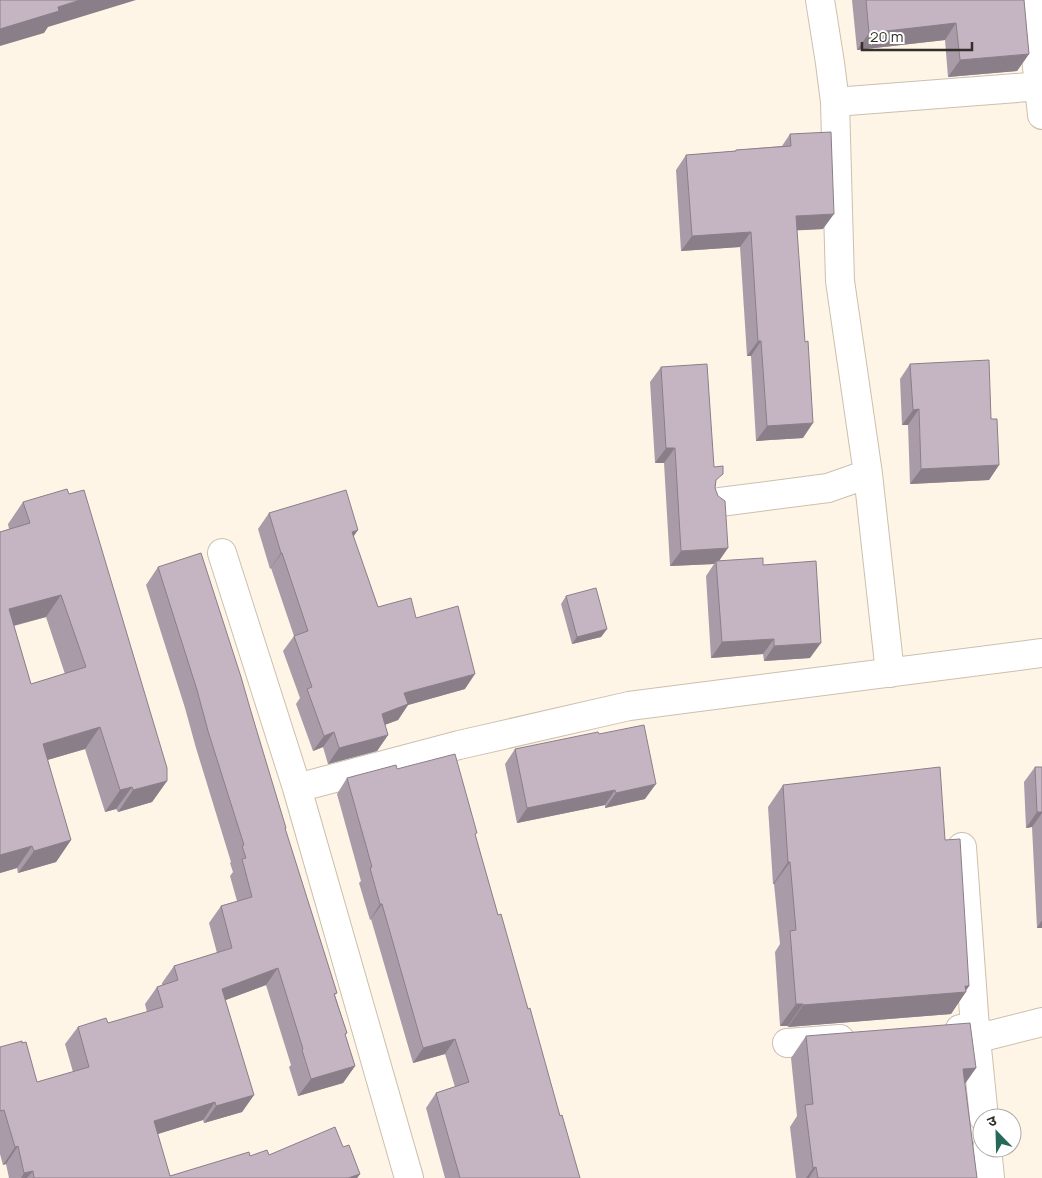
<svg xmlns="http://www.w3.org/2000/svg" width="1042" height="1178" viewBox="0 0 1042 1178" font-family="Manrope,'Noto Sans Devanagari',sans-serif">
	<rect width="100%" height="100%" fill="#fef5e7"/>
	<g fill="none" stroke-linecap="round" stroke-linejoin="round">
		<defs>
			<path id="street" d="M820,0L830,63L835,102L840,281L868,474L890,673
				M1030,0L1042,115
				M835,102L1042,86
				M720,502L828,488L868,474
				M222,553L297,788L409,1178
				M297,788L459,745L629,706L1042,653
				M962,847L975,1028L984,1118
				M960,1029L975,1028L987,1036L1042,1022
				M787,1043L840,1039
				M987,1148L990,1178"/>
		</defs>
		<!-- street casing -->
		<use href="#street" stroke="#cbc0af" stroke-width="30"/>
		<!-- street -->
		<use href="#street" stroke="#fff" stroke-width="28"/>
	</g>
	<!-- wall -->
	<path fill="#a99ca8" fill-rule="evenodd" d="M852,0H1024L1029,54L1017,71L948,77L945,40L857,50Z
		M790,134L823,229L797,230L803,438L756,441L751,356H747L740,247L681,251L676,170L686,155L735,151L736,150L782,146Z
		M910,364L991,419L999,465L989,480L910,484L908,425H902L900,379Z
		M661,367L714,467L716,484L715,488L719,561L763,565L810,658L764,661L763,654L711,658L706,576L714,564L670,566L664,463H655L650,382Z
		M23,502L167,781L152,802L118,812L116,809L105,812L85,749L47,760L71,840L56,862L18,873L17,868L0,873V532L9,529L8,524ZM46,617L65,674L31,684L14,626Z
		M269,513L353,537L378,607L416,618L465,689L408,705L398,720L384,725L388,735L377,751L328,764L323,747L313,751L296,704L300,698L283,651L294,636L271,568L270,569L258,529Z
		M158,567L252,715L285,829L337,993L335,995L347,1033L345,1035L355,1066L343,1083L298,1096L289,1067L291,1065L266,985L225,1000L254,1095L242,1112L204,1123L203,1120L157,1134L170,1176L250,1156L269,1155L343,1147L360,1174L357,1178H9L6,1164L3,1165L0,1154V1047L37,1082L73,1072L65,1044L78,1027L108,1023L147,1012L145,1004L157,987L162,985V983L174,966L217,953L209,923L221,906L237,901L230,876L233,872L230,863L231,862L196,748L185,708L146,585Z
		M566,596L607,629L601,637L572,644L561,604Z
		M599,734L645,799L605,808V805L517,823L505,764L515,749Z
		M1035,767H1042V928H1037L1032,827L1026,828L1024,782Z
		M397,769L475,836L498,915L528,1009L560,1116L580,1178H445L426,1108L436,1093L455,1087L445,1054L413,1063L371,919L370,920L359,883L361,881L337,794L347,778Z
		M783,785L945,840L969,986L951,1014L788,1027V1026H780L775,952L780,944L774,884H773L768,807Z
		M806,1036L976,1068L965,1084L977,1178H796L790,1127L797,1116L791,1058Z"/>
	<!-- shaded-wall -->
	<path fill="#8a7f88" d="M80,0H136L48,27L44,33L0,46V29L58,7Z
		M956,23L945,40L857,50L869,33Z
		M1029,54L1017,71L948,77L960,60Z
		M834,214L823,229L786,231L796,216Z
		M751,232L740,247L681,251L692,236Z
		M758,341H761L751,356H747Z
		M919,409L908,425H902L913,410Z
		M813,423L803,438L756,441L767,426Z
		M666,448H675L664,463H655Z
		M999,465L989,480L910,484L921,469Z
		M358,530L347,546L352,532Z
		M728,548L717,564L716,561L714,564L670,566L681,551Z
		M281,553H282L271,568L270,569Z
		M61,595L46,617L0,629L9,609Z
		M607,629L601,637L572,644L577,637Z
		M774,639L763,654L711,658L722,642Z
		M821,643L810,658L764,661L774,646Z
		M475,674L465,689L408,705L398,720L371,730L382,714L404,693Z
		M100,727L85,749L27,766L43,744Z
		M334,732L323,747L313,751L324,736Z
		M388,735L377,751L328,764L339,748Z
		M167,781L152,802L118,812L133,790Z
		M656,784L645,799L605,808L616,793Z
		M132,787L116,809L105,812L120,790Z
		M615,790L605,805L517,823L527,808Z
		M1037,812H1042V813L1032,827L1026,828Z
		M71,840L56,862L18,873L34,851Z
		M32,846L17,868L0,873V855Z
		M788,862H790L774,884H773Z
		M380,904H382L371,919L370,920Z
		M1042,920V928H1037Z
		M278,968L266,985L210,1006L222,989Z
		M969,986L964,993L966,992L951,1014L788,1027L803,1005Z
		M796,1004H803L788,1026H780Z
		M455,1039L445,1054L413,1063L423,1048Z
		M355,1066L343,1083L298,1096L311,1079Z
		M976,1068L960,1090L963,1069Z
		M254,1095L242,1112L204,1123L216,1106Z
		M215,1102L203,1120L142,1139L154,1121Z
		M18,1146L6,1164L3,1165L15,1147Z
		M816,1167L809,1178H806L813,1168Z
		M33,1171L27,1178H21L24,1173Z
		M360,1174L357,1178H348Z"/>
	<!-- building -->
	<path fill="#c5b5c3" stroke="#8a7f88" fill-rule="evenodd" d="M0,0H80L58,7L59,11L0,29Z
		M866,0H1024L1029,54L960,60L956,23L869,33Z
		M831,132L834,214L796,216L805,342L808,341L813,423L767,426L761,341H758L751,232L692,236L686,155L736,151V150L791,146L790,134Z
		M989,360L991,419H997L999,465L921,469L919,409L913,410L910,364Z
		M707,364L714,467L723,466V474L716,480L715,488L718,496L725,501L728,548L681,551L675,448H666L661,367Z
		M67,489L69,494L84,490L167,768V781L133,790L132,787L120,790L100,727L43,744L71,840L34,851L32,846L0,855V532L30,523L23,502ZM61,595L86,667L31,684L9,609Z
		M346,490L358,530L352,532L378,607L411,598L416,618L458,606L475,674L404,693L408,704L382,714L388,735L339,748L334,732L324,736L307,689L312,687L294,636L308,631L282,553H281L269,513Z
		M201,553L241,677L252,715L286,828H285L337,993L334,994L347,1033L345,1034L355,1066L311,1079L302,1050L303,1049L278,968L222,989L254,1095L216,1106L215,1102L154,1121L170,1176L249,1152L250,1156L267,1150L269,1155L335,1127L343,1147L349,1145L360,1174L348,1178H34L33,1171L24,1173L18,1146L15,1147L4,1110L0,1111V1047L22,1041V1043L26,1042L37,1082L89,1067L78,1027L106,1018L108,1023L163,1007L157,987L178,980L174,966L232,948L221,906L252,897L242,859L246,858L242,846L244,845L208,731L197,690L158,567Z
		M763,558V565L816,561L821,643L774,646V639L722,642L716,561Z
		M596,588L607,629L577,637L566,596Z
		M644,725L656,784L616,793L615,790L527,808L515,749L598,732L599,734Z
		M455,754L477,833L475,834L498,915L501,914L528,1009L530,1008L560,1116L562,1115L580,1178H460L436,1093L469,1082L455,1039L423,1048L382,904H380L370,868L372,867L347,778L396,765L397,769Z
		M940,767L945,840L960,839L969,986H965L966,992L803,1005V1004H796L790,931L796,930L790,862H788L783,785Z
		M1035,767H1042V812H1037Z
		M970,1023L976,1068L963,1069L977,1178H818L816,1167L813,1168L805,1105L813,1104L806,1036Z"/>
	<!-- north arrow -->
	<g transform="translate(997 1133) rotate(337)"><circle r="24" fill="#ffffff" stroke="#adaba9"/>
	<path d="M0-4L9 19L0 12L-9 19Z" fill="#26695a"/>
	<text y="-8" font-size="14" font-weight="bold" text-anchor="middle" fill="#332e28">उ</text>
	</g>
	<!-- scale -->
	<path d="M862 42v8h110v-8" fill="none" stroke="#332e28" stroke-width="2.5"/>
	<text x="870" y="42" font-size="15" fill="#332e28" stroke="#ffffff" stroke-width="4" paint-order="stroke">20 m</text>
</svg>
